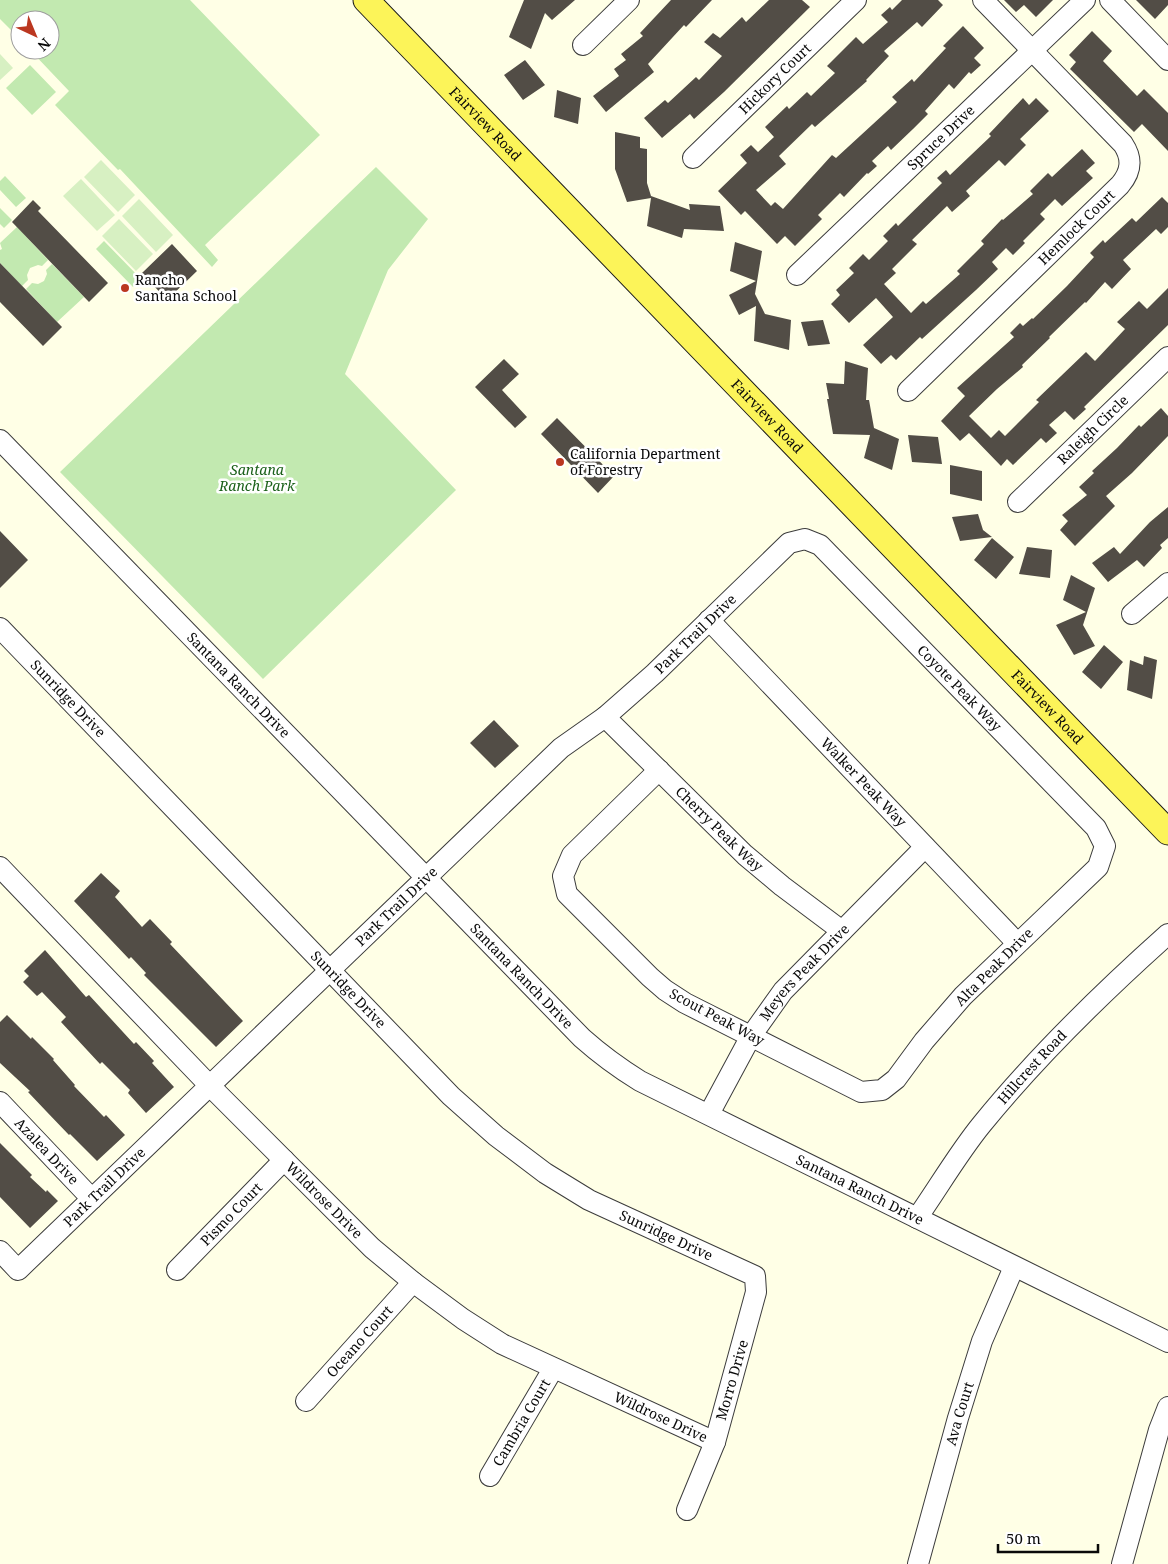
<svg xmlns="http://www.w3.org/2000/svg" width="1168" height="1564" viewBox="0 0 1168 1564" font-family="'Noto Serif',serif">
	<rect width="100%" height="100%" fill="#ffffe6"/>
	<!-- green -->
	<path fill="#c2e9b0" d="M0,0H190L320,135L205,245L218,260L212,267L120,169L118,170L55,105L69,91L30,50H50V20H20V39L0,19Z
		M30,65L56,92L32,115L6,88Z
		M376,167L428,219L388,270L345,374L456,490L263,679L60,472Z
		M5,176L26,198L16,207L0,190V181Z
		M0,208L12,220L4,228L0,224Z
		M17,227L48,260L42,266L38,265L30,268L27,275L28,280L22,286L0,263V250L2,249L0,243Z
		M104,241L141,279L133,287L96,249Z
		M52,264L84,297L57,322L26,289L32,283L38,284L44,281L47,274L46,270Z"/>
	<!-- pitch -->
	<path fill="#d7f0c2" d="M0,54L13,68L0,80Z
		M101,160L135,195L118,212L84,177Z
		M81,179L115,215L97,231L63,196Z
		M139,199L173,235L156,252L122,216Z
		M119,219L153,254L136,271L102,236Z"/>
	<!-- building -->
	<path fill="#524d46" d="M524,0H575L552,20L545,13L531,49L509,37Z
		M671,0H712L686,27L684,25L648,64L654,72L606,112L593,96L619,76L614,69L626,60L621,54L643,36L640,33Z
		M769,0H802L810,7L724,92L694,119L690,114L662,138L644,118L665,100L668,103L696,77L699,80L722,56L704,42L713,33L720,38L742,17L746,22Z
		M902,0H938L943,5L922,27L917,22L884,51L889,56L866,80L867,81L815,127L812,124L779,156L786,164L756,190L771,206L775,202L783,209L832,155L836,158L897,102L892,97L912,79L914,82L946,48L943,46L963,26L984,48L974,58L981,65L971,74L969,72L954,89L949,84L925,111L928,114L913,129L891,150L888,146L872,161L877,166L868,174L867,173L844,197L840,193L818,215L822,219L795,246L785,236L777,244L745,211L741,215L718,191L747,163L740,155L751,145L758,152L774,137L765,127L787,106L789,109L807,92L811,96L835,73L827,66L856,37L863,44L888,22L881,15L890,7L892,10Z
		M1004,0H1053L1036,17L1024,5L1016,12Z
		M1136,0H1168V5L1155,19Z
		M1092,31L1112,51L1103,61L1137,96L1144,89L1168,113V151L1142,124L1134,132L1070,69L1076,62L1069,55Z
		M525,60L545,85L523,100L504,75Z
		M557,90L581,98L578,124L554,117Z
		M1023,98L1029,105L1036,98L1049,111L1020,139L1026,145L1005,166L999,160L966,191L970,196L952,212L947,206L912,240L917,244L892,269L896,273L884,284L911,313L923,301L926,304L960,274L957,271L984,244L981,241L1002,219L1003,220L1033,194L1030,191L1048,173L1052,177L1082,149L1095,163L1086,171L1093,178L1062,206L1055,199L1040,214L1045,219L1023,241L1025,243L1013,255L1006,248L992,262L998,269L976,290L922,339L920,337L896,360L891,355L881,364L863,345L893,317L876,298L849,323L831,304L840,295L836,290L854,273L849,268L863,254L869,260L888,241L883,236L896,223L898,226L942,183L937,178L946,170L950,175L991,136L989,134Z
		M615,132L640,137V148L647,149V183L651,196L690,210L689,204L720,206L724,231L684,229L682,238L647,226L651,198L627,202L615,169Z
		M1162,197L1168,203V227L1161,234L1156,229L1123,260L1131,269L1112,289L1105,282L1086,303L1085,302L1049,337L1050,338L1022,365L1023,367L997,389L969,416L991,438L999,430L1005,436L1039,402L1036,400L1086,352L1095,361L1125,329L1117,322L1139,301L1147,309L1168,288V325L1084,407L1086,409L1074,420L1065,411L1049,425L1057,433L1046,443L1041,438L1013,465L1007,459L1001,466L969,433L960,441L941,421L965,396L957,388L1014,337L1010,333L1020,323L1023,326L1032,318L1033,319L1067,286L1094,257L1090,253L1103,240L1105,243L1132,218L1136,222Z
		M33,200L41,208L38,211L108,283L89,302L12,222Z
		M735,242L762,251L755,294L765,314L791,320L789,350L754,341L756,306L739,315L729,295L756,281L730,271Z
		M172,244L197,271L167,300L142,273Z
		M0,263L62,327L43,346L0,302Z
		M823,320L830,344L808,346L801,322Z
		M504,359L519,374L502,390L527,417L515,428L475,387Z
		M845,361L868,368L866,400H869L874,428L899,439L892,470L864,458L870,435L833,434L827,399H829L826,383L844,384Z
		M1161,408L1168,416V436L1132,473L1106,496L1115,506L1075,546L1060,530L1068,521L1062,515L1087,495L1079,487L1094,473L1092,471L1117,448L1139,425L1141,427Z
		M557,418L614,476L598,493L541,434Z
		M908,435L938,437L942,464L912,462Z
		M950,465L982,471V501L950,494Z
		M1168,507V538L1160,545L1162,548L1144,567L1137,560L1108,582L1092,563L1114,547L1120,554L1150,522Z
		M978,514L983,530L992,537L960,541L952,517Z
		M0,531L28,560L0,588Z
		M992,538L1014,557L996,579L974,560Z
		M1027,547L1052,550L1050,578L1019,574Z
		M1071,575L1095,588L1083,625L1095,646L1074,655L1056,625L1086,612L1063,600Z
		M1104,645L1123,662L1101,689L1082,672Z
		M1144,656L1157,660L1152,699L1127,690L1130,660L1143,665Z
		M494,720L519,746L495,768L470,743Z
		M101,873L120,891L115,897L142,927L150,919L172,942L170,944L243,1021L216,1047L144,975L146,973L131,957L129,959L74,901Z
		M45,950L86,997L89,995L134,1044L136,1042L154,1061L152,1063L174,1087L146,1113L128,1093L130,1090L102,1062L100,1064L61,1022L66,1017L42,992L37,996L23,982L29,976L24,971Z
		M7,1015L31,1039L32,1037L54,1059L53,1060L75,1085L74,1086L104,1117L106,1115L125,1135L97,1161L70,1134L69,1135L46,1111L28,1092L30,1091L0,1063V1022Z
		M0,1143L32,1175L30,1177L46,1192L47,1190L58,1201L30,1228L0,1197Z"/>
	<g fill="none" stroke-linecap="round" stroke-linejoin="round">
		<defs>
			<g id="minor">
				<path d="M1110,0L1168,60"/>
				<path d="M583,45L629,0"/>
				<path id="s1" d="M693,158L856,0"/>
				<path id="s2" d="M797,275L1085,0"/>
				<path id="s3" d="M908,391L1120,185C1131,172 1133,159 1123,144L983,0"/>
				<path id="s4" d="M0,440L582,1038C600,1054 619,1068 640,1081L1168,1342"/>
				<path id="s5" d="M1018,502L1168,357"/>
				<path d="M1132,614L1168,583"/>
				<path id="s6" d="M709,620L1017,943"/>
				<path id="s7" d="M0,628L451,1096L496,1136L545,1173L589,1200L755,1276L756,1292L715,1442L687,1510"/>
				<path id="s8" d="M605,717L745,855L782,886L842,931"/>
				<path id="s9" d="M0,867L210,1086L372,1248L413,1282L463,1319L502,1344L715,1442"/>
				<path id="s10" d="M0,1102L92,1199"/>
				<path id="s11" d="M709,1114L751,1036L783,991L925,847"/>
				<path id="s12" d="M917,1218C938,1188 959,1152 982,1124C1038,1055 1102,993 1168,934"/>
				<path id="s13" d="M0,1251L18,1270L561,748L605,717L655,673L789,543L805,539L820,545L1096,828L1105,846L1098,867L963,996L924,1041L896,1079L882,1090L861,1092L685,1003L665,990L650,977L567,894L563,876L572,855L659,770"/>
				<path id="s14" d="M177,1270L284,1160"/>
				<path id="s15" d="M306,1401L413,1282"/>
				<path id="s16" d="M490,1476L553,1369"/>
				<path id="s17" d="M918,1564L958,1418L982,1341L1014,1267"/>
				<path d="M1122,1564L1159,1430L1168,1407"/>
			</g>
			<g id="major">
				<path id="s18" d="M366,0L1168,832"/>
			</g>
		</defs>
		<!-- minor casing -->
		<use href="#minor" stroke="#3c3c3c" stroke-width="22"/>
		<!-- major casing -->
		<use href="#major" stroke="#1a1a1a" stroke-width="27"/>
		<!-- minor -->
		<use href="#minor" stroke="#fff" stroke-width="20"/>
		<!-- major -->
		<use href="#major" stroke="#fcf459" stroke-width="25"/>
	</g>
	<!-- markers -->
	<g fill="#bb3720" stroke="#fff" stroke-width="2">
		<circle cx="125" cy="288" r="5"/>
		<circle cx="560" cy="462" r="5"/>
	</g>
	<g text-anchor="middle" stroke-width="5" stroke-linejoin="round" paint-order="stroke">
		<!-- street labels -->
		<g font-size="14" fill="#090909" stroke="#fff">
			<text dy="5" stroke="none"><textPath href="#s1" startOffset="114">Hickory Court</textPath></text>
			<text dy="5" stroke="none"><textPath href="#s18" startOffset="172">Fairview Road</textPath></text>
			<text dy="5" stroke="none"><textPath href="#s2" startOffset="199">Spruce Drive</textPath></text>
			<text dy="5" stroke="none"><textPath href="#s3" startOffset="235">Hemlock Court</textPath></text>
			<text dy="5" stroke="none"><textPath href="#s18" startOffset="578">Fairview Road</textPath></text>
			<text dy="5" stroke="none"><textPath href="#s5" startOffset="104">Raleigh Circle</textPath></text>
			<text dy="5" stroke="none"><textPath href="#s13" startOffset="956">Park Trail Drive</textPath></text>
			<text dy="5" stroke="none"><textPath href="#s4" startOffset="342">Santana Ranch Drive</textPath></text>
			<text dy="5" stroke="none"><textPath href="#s13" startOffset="1319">Coyote Peak Way</textPath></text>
			<text dy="5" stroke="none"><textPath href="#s7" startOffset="98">Sunridge Drive</textPath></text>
			<text dy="5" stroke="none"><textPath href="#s18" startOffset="982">Fairview Road</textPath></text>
			<text dy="5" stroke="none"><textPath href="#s6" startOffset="224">Walker Peak Way</textPath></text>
			<text dy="5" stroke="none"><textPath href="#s8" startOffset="160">Cherry Peak Way</textPath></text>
			<text dy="5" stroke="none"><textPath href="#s13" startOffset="551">Park Trail Drive</textPath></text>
			<text transform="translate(994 967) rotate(-45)" y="5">Alta Peak Drive</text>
			<text dy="5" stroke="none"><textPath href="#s11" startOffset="172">Meyers Peak Drive</textPath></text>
			<text dy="5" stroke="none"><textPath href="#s4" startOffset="748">Santana Ranch Drive</textPath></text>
			<text dy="5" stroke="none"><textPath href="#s7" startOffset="502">Sunridge Drive</textPath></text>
			<text transform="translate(717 1017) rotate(28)" y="5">Scout Peak Way</text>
			<text dy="5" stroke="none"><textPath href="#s12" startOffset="190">Hillcrest Road</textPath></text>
			<text dy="5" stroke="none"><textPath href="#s10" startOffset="68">Azalea Drive</textPath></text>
			<text dy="5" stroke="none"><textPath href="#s13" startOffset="146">Park Trail Drive</textPath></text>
			<text dy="5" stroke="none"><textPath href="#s4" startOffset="1152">Santana Ranch Drive</textPath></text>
			<text dy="5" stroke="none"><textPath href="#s9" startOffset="465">Wildrose Drive</textPath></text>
			<text dy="5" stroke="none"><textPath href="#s14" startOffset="78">Pismo Court</textPath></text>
			<text dy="5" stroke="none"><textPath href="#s7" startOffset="908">Sunridge Drive</textPath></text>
			<text dy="5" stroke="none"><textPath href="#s15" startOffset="80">Oceano Court</textPath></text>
			<text transform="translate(732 1380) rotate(-74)" y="5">Morro Drive</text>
			<text dy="5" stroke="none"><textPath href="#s17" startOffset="156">Ava Court</textPath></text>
			<text dy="5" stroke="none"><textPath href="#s9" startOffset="869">Wildrose Drive</textPath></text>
			<text dy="5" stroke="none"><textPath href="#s16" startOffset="62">Cambria Court</textPath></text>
		</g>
		<!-- poi labels -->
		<g font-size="14" fill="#090909" stroke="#fff" text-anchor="start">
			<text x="135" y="285">Rancho<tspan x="135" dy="16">Santana School</tspan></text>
			<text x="570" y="459">California Department<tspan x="570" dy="16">of Forestry</tspan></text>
		</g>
		<!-- park labels -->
		<g font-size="14" font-style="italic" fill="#1b611a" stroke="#fff">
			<text x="257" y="475">Santana<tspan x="257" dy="16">Ranch Park</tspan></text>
		</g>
	</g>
	<!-- north arrow -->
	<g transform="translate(35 35) rotate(136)"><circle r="24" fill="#ffffff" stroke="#9d9d9d"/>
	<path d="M0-4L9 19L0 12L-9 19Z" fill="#bb3720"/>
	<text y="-8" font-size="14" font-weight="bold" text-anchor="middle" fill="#090909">N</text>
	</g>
	<!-- scale -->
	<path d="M998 1544v8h100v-8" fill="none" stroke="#090909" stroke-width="2.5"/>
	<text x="1006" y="1544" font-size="15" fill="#090909" stroke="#ffffff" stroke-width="4" paint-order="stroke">50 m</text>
</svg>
